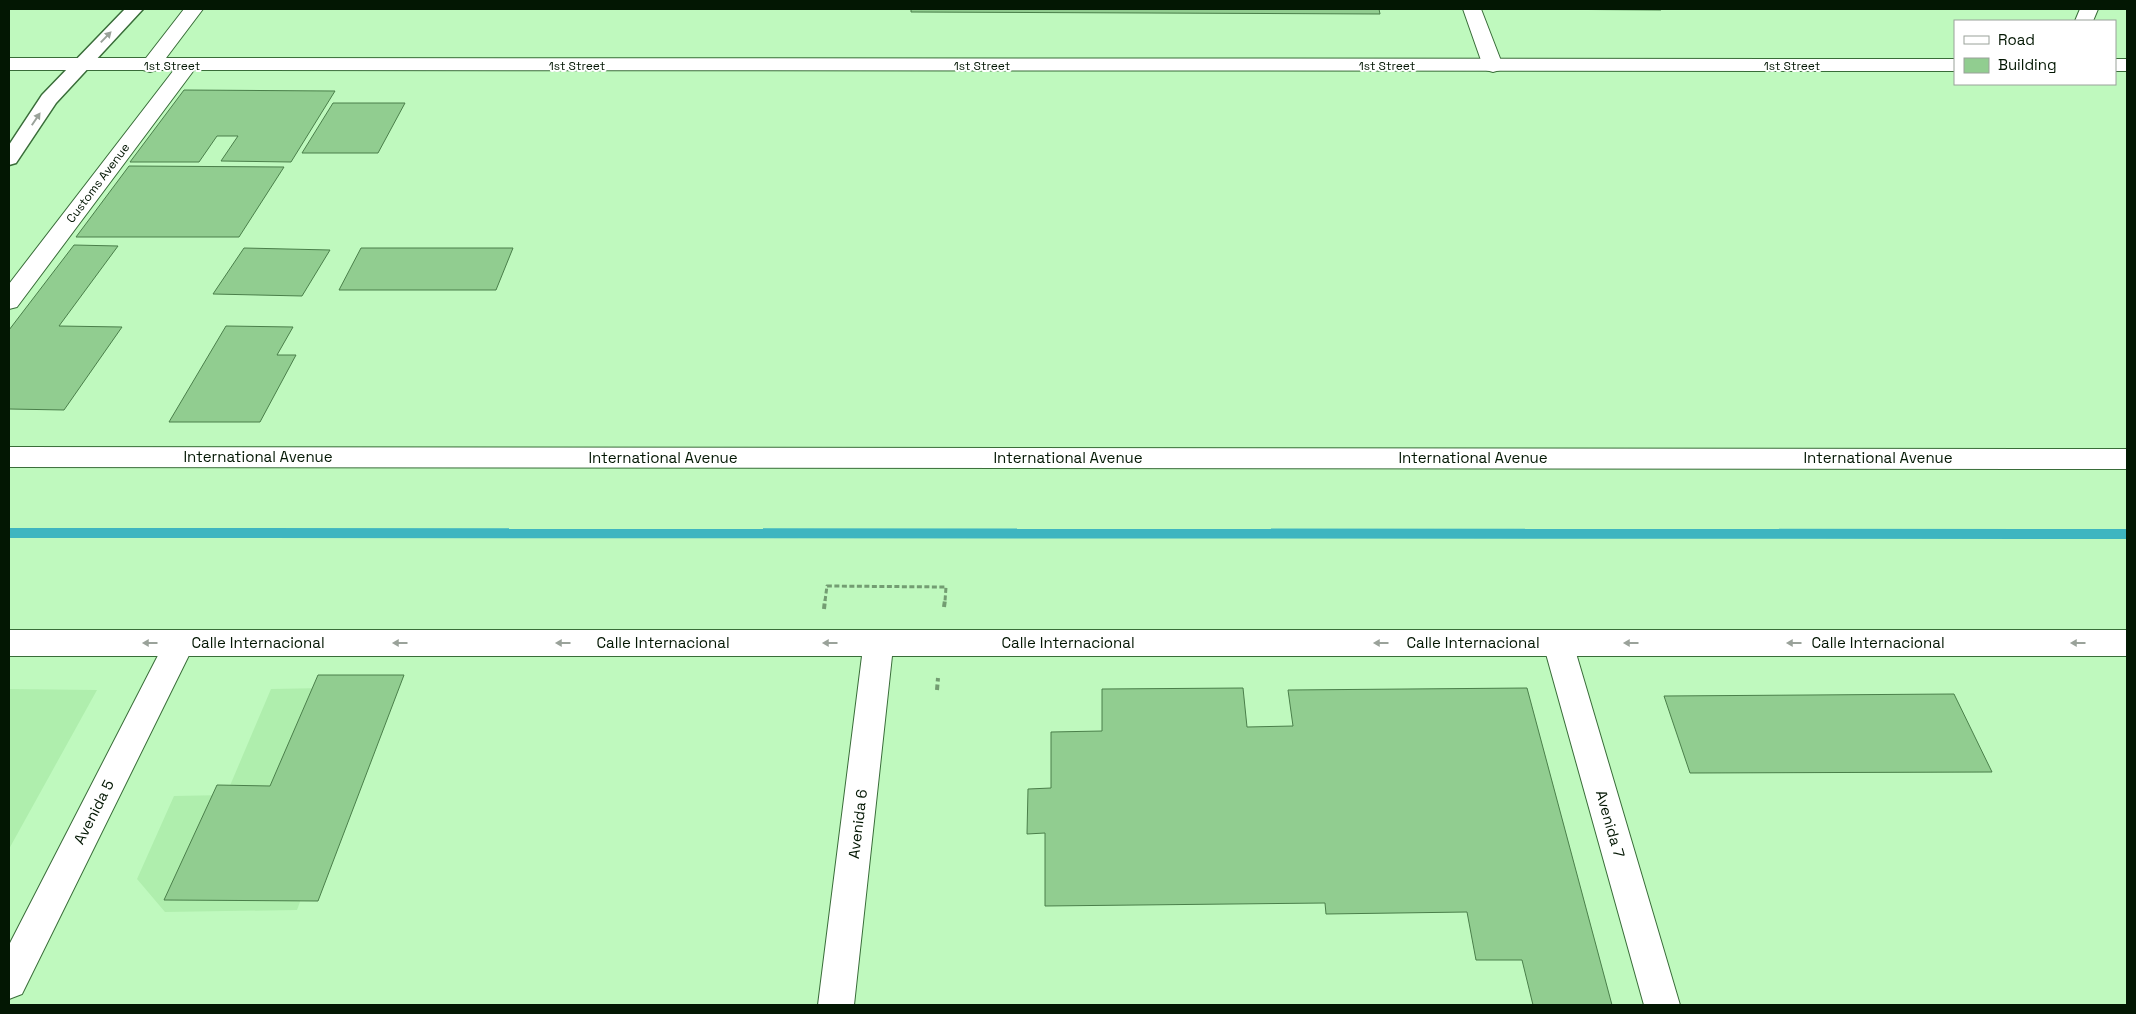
<svg xmlns="http://www.w3.org/2000/svg" width="2136" height="1014" viewBox="0 0 2136 1014" font-family="'Space Grotesk',sans-serif">
	<rect width="100%" height="100%" fill="#bff9be"/>
	<!-- built -->
	<path fill="#afeead" d="M379,687L297,910L165,912L137,879L174,796L226,795L271,689Z
		M9,689L97,690L9,849Z"/>
	<g fill="none" stroke-linecap="round" stroke-linejoin="round">
		<!-- stream -->
		<path fill="#3eb5c0" fill-rule="evenodd" d="M9,528L2127,529V539L9,538Z"/>
	</g>
	<!-- building -->
	<path fill="#91cd90" stroke="#4a7f4a" d="M911,9H1379L1380,14L911,12Z
		M1514,9H1660L1661,10Z
		M184,90L335,91L291,162L221,161L238,136H217L199,162H130Z
		M333,103H405L378,153H302Z
		M129,166L284,167L239,237H76Z
		M74,245L118,246L59,326L122,327L64,410L9,409V330Z
		M244,248L330,250L302,296L213,294Z
		M361,248H513L496,290H339Z
		M226,326L293,327L277,355H296L260,422H169Z
		M318,675H404L318,901L164,900L217,785L270,786Z
		M1243,688L1247,727L1293,726L1288,690L1527,688L1612,1005H1533L1522,960H1476L1467,912L1326,914L1325,903L1045,906V833L1027,834L1028,789L1051,788V732L1102,731V689Z
		M1954,694L1992,772L1690,773L1664,696Z"/>
	<g fill="none" stroke-linecap="round" stroke-linejoin="round">
		<defs>
			<path id="service" d="M125,9H143L56,103L16,163L9,165V145L42,95Z"/>
			<path id="minor" d="M1463,9H1481L1503,66L1500,70L1493,72L1486,70L1483,66Z
				M187,60L194,62L197,66L194,70L17,307L9,309V284L180,62Z
				M9,447L2127,449V469L9,467Z
				M180,630L191,634L195,643L22,994L9,999V945L169,634Z
				M1558,630L1569,634L1573,643L1680,1005H1644L1543,643L1547,634Z"/>
			<path id="secondary" d="M184,9H203L166,58L1955,59V71L157,70L150,72L143,70H9V58H146Z
				M2080,9H2098L2093,21H2075Z
				M2115,59H2127V71H2115Z
				M9,630H2127V656H892L854,1005H818L862,656H9Z"/>
		</defs>
		<!-- service casing -->
		<use href="#service" stroke="#396d39" stroke-width="3"/>
		<!-- minor casing -->
		<use href="#minor" stroke="#396d39" stroke-width="2"/>
		<!-- secondary casing -->
		<use href="#secondary" stroke="#396d39" stroke-width="2"/>
		<!-- path-far1 -->
		<path stroke="#739d72" stroke-width="3" stroke-dasharray="5 2.5" stroke-linecap="butt" d="M825,601L827,586L946,587L945,601"/>
		<!-- path -->
		<path stroke="#739d72" stroke-width="4" stroke-dasharray="5.5 3" stroke-linecap="butt" d="M944,607L945,600
			M824,609L825,600
			M937,690L938,678"/>
		<!-- service -->
		<use href="#service" fill="#fff" fill-rule="evenodd"/>
		<!-- minor -->
		<use href="#minor" fill="#fff" fill-rule="evenodd"/>
		<!-- secondary -->
		<use href="#secondary" fill="#fff" fill-rule="evenodd"/>
	</g>
	<!-- one-way arrows -->
	<defs><path id="oneway-solid" d="M-6-.8H1V-3.2L6.5 0L1 3.2V.8H-6Z" transform="scale(1.25)"/></defs>
	<g fill="#9aa29a">
		<use href="#oneway-solid" transform="translate(106 37) rotate(-46)"/>
		<use href="#oneway-solid" transform="translate(36 119) rotate(-56)"/>
		<use href="#oneway-solid" transform="translate(150 643) rotate(180)"/>
		<use href="#oneway-solid" transform="translate(400 643) rotate(180)"/>
		<use href="#oneway-solid" transform="translate(563 643) rotate(180)"/>
		<use href="#oneway-solid" transform="translate(830 643) rotate(180)"/>
		<use href="#oneway-solid" transform="translate(1381 643) rotate(180)"/>
		<use href="#oneway-solid" transform="translate(1631 643) rotate(180)"/>
		<use href="#oneway-solid" transform="translate(1794 643) rotate(180)"/>
		<use href="#oneway-solid" transform="translate(2078 643) rotate(180)"/>
	</g>
	<g text-anchor="middle" stroke-width="4" stroke-linejoin="round" paint-order="stroke">
		<!-- far-street labels -->
		<g font-size="12" fill="#031703" stroke="#fff">
			<text x="172" y="70">1st Street</text>
			<text x="577" y="70">1st Street</text>
			<text x="982" y="70">1st Street</text>
			<text x="1387" y="70">1st Street</text>
			<text x="1792" y="70">1st Street</text>
			<text transform="translate(98 183) rotate(-53)" y="4">Customs Avenue</text>
		</g>
		<!-- street labels -->
		<g font-size="15" fill="#031703" stroke="#fff">
			<text x="258" y="462">International Avenue</text>
			<text x="663" y="463">International Avenue</text>
			<text x="1068" y="463">International Avenue</text>
			<text x="1473" y="463">International Avenue</text>
			<text x="1878" y="463">International Avenue</text>
			<text x="258" y="648">Calle Internacional</text>
			<text x="663" y="648">Calle Internacional</text>
			<text x="1068" y="648">Calle Internacional</text>
			<text x="1473" y="648">Calle Internacional</text>
			<text x="1878" y="648">Calle Internacional</text>
			<text transform="translate(94 812) rotate(-63)" y="5">Avenida 5</text>
			<text transform="translate(858 824) rotate(-83)" y="5">Avenida 6</text>
			<text transform="translate(1610 824) rotate(74)" y="5">Avenida 7</text>
		</g>
	</g>
	<!-- border -->
	<rect width="2136" height="1014" fill="none" stroke="#031703" stroke-width="20"/>
	<!-- legend -->
	<rect x="1954" y="20" width="162" height="65" fill="#ffffff" stroke="#9aa29a"/>
	<rect x="1964" y="36" width="25" height="8" fill="#ffffff" stroke="#9aa29a"/>
	<text x="1998" y="45" font-size="15" fill="#031703">Road</text>
	<rect x="1964" y="58" width="25" height="15" fill="#91cd90" stroke="#9aa29a"/>
	<text x="1998" y="70" font-size="15" fill="#031703">Building</text>
</svg>
